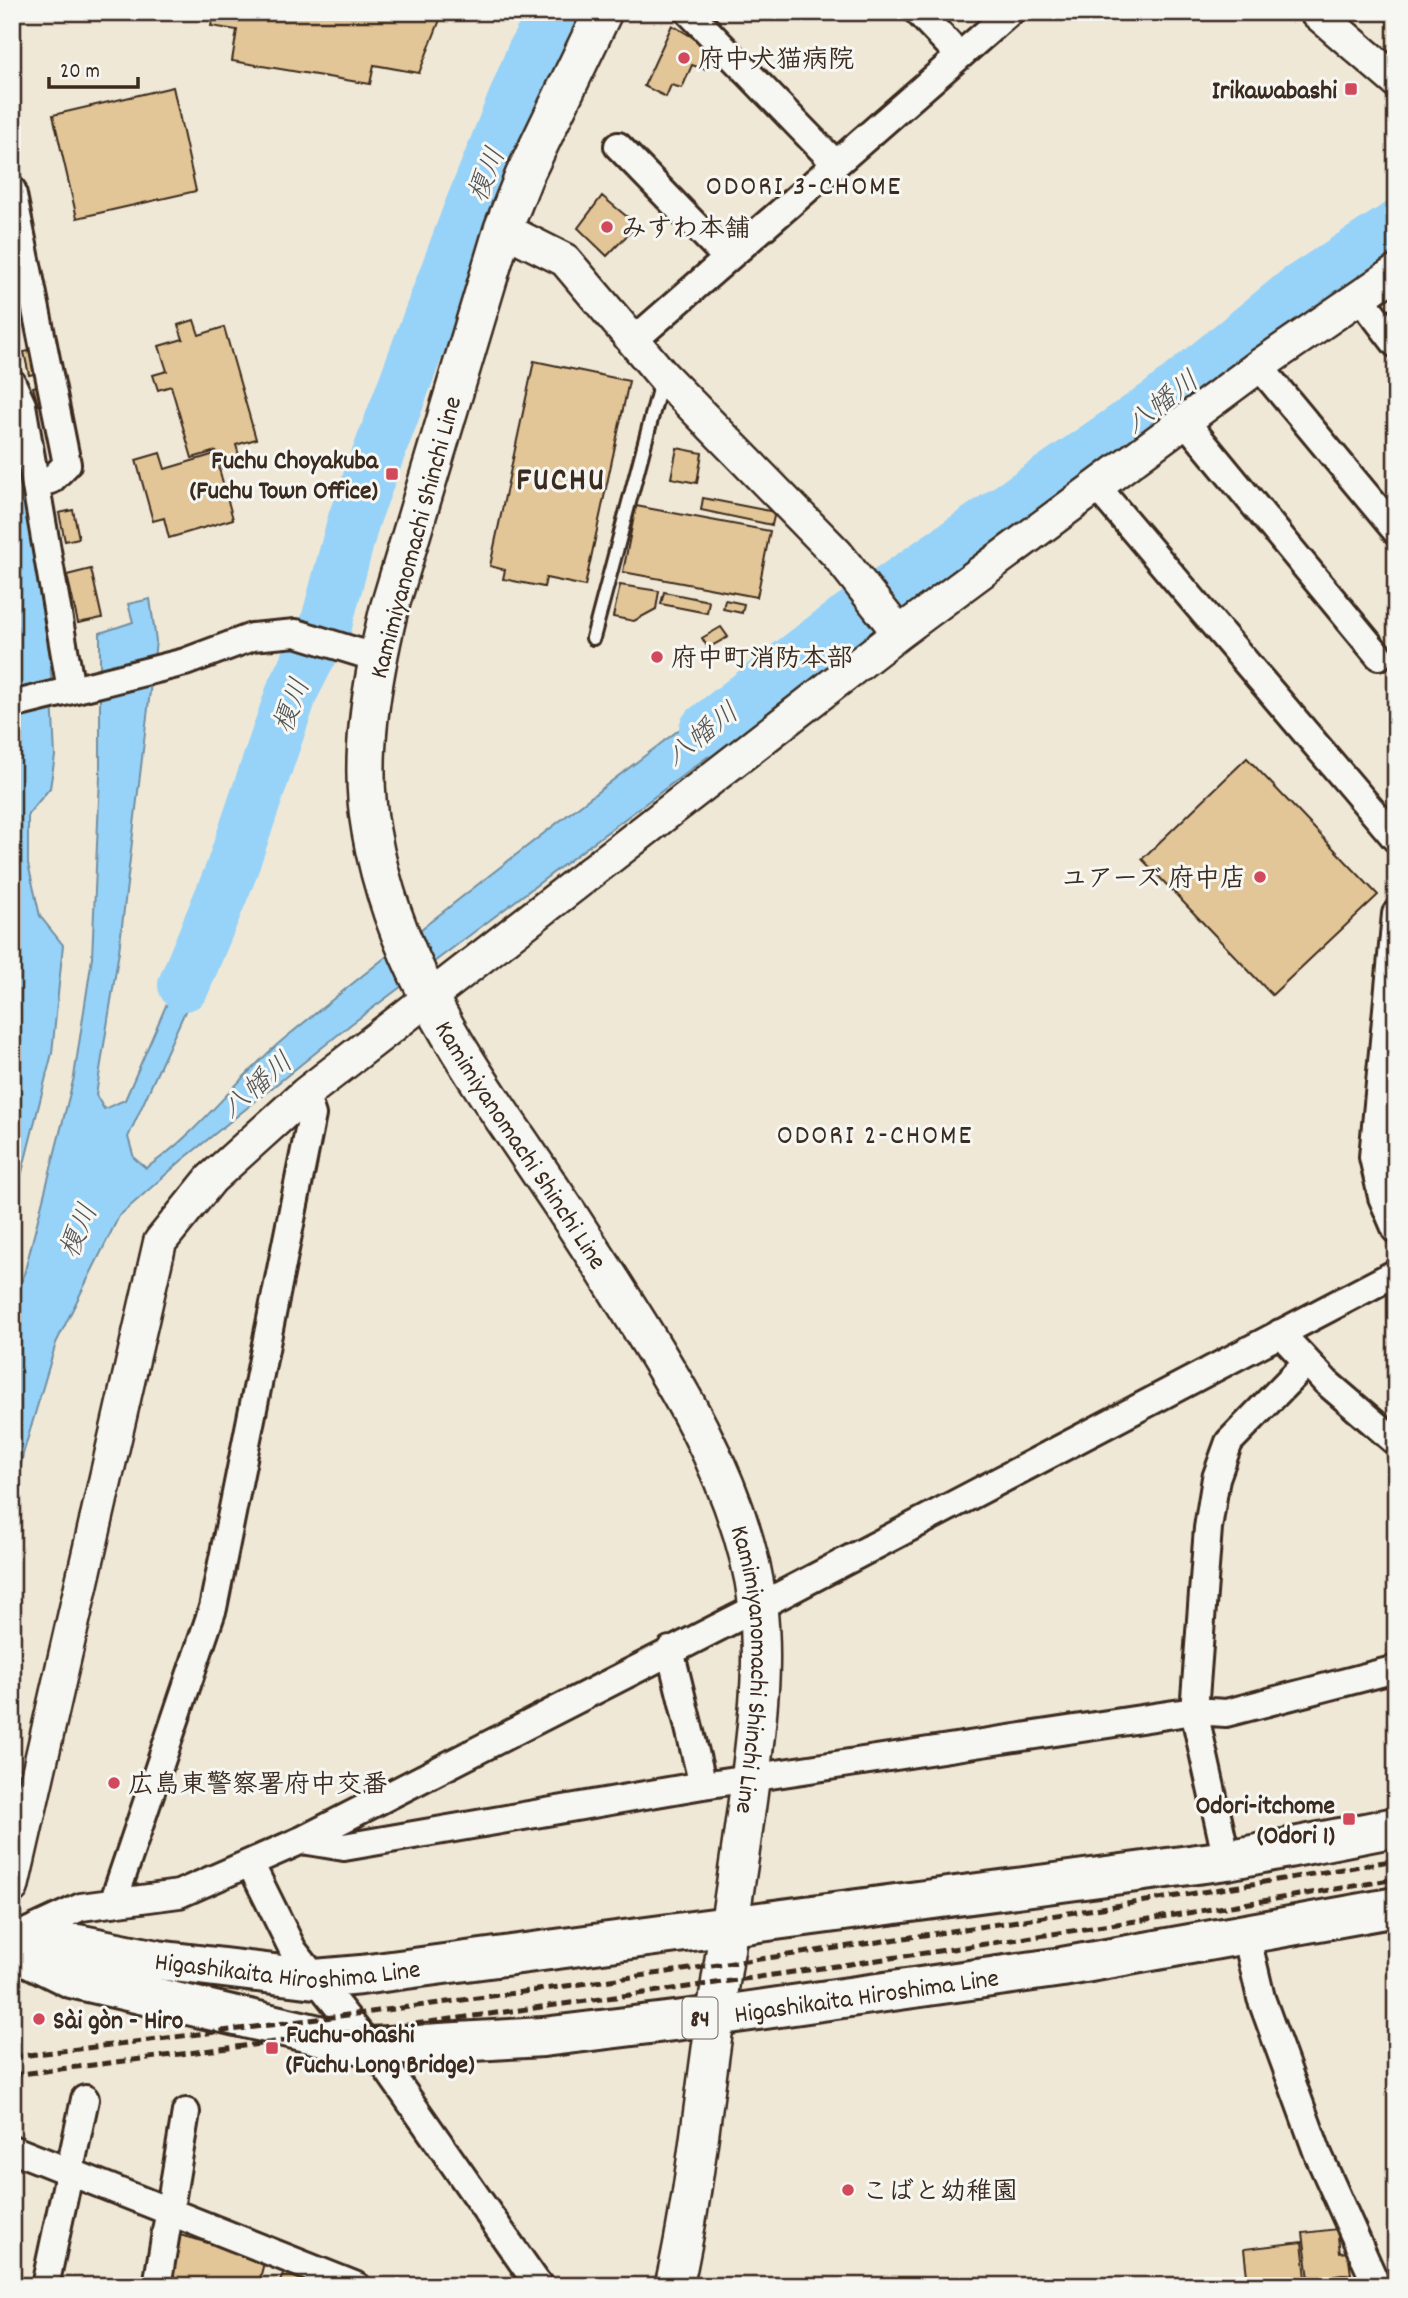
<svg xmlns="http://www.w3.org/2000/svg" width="1408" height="2298" viewBox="0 0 1408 2298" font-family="Dekko,'Klee One',sans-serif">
	<rect width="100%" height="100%" fill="#f0e8d7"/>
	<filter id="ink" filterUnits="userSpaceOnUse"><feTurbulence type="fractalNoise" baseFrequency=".0143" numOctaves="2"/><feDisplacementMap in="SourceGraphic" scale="14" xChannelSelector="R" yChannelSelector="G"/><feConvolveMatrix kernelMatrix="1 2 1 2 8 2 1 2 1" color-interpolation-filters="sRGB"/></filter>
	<g filter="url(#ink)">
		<!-- water -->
		<path fill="#97d3f8" stroke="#728fa1" stroke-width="2" d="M12,404L50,657L55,756L50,788L28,814V864L40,916L63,945L52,1053L12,1212Z
			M150,599L156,641L119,951L96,1095L104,1109L125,1100L204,918L226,921L128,1137L134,1158L146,1168C199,1134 236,1078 285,1038C439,913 596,792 754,673L778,704L350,1025L181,1161L119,1216L56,1343L23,1454L12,1512V1303L18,1298L74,1077L92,958L100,776V633L133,622L128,604Z"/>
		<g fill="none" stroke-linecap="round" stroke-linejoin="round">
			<!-- river -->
			<path stroke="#97d3f8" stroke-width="52" d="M705,730L843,623L1162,402L1299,290L1396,227
				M184,985L230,874L293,689L326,625L354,519L466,219L533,52L555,12"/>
		</g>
		<!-- building -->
		<path fill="#e3c697" stroke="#3b2a1e" stroke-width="2" d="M214,12H443L419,73L374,65L370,84L232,61L237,30L211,26Z
			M672,25L716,51L704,69L692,65L682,88L671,85L666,97L644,86Z
			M173,87L196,191L77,218L53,115Z
			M602,196L637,225L607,256L578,228Z
			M194,320L199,335L224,327L256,439L236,445L241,462L222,468L216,451L192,458L171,386L158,390L153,375L167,371L159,346L183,339L178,325Z
			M34,350L39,373L29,375L24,352Z
			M534,361L629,381L585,586L546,578L544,587L503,579L505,570L490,566Z
			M43,384L48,403L38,405L33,387Z
			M677,448L702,453L697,483L671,478Z
			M160,453L165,469L215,454L233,519L169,538L164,518L153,521L136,460Z
			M703,498L775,512L772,525L701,510Z
			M636,506L770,531L757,597L623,572Z
			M73,510L79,538L65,541L59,513Z
			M91,569L102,618L78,623L67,575Z
			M620,585L659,591L656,609L634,621L613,617Z
			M664,592L709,601L707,613L661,604Z
			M725,600L744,604L742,613L723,609Z
			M721,627L728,637L708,648L702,638Z
			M1247,758L1378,895L1272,995L1142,859Z
			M1337,2229L1340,2253L1348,2252L1351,2274L1309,2279L1303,2233Z
			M180,2235L265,2259L258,2286H166Z
			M1302,2242L1306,2278L1248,2285L1244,2249Z
			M288,2262L346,2286H278Z"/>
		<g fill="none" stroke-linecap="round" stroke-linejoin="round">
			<defs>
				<path id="service" d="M593,638L662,378"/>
				<path id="minor" d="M689,12L835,163
					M918,12L959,55
					M618,146L727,258
					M12,190L67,464L51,480L36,484
					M1360,297L1396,344
					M633,341L1010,12
					M1259,366L1396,531
					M12,383L22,405L71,690
					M1185,421L1379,656
					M1097,487L1396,839
					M12,705L185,662L252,637L296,633L377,658
					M1396,914L1373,1157L1382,1197L1396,1230
					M1280,1333L1326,1382L1396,1442
					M670,1650L703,1785
					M302,1840L344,1847L703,1785L1194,1711L1226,1713L1396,1669
					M1227,1860L1194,1711L1208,1528L1216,1478L1229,1442L1307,1362
					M250,1863L293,1950L388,2070L539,2286
					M113,1903L213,1608L312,1115L305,1094
					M1246,1934L1261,1998L1318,2154L1377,2286
					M12,1939L81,1907L179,1894L302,1840L758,1607L1396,1273
					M12,2149L357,2286
					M45,2286L85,2099
					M157,2286L186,2112"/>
				<path id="tertiary" d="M1316,12L1396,81
					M503,229L565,260L663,376L837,554L899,633
					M12,1887L160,1242L211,1179L305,1094L899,633L1259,366L1396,272"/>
				<g id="secondary">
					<path id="s1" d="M603,12L524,176L503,229L389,609C372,680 358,759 371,831C392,952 453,1045 521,1144C558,1198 594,1253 629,1309C679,1388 726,1466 749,1558C769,1635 759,1712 749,1789C739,1867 726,1943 715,2020C702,2109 694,2198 674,2286"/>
				</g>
				<g id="primary">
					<path id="s2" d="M12,1944H77L157,1960L315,1979L361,1975L1227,1860L1396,1827"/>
					<path id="s3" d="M12,1949L71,1978L371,2047L543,2037L715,2016L1062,1967L1396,1907"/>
				</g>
			</defs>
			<!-- service casing -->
			<use href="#service" stroke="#3b2a1e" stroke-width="18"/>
			<!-- minor casing -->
			<use href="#minor" stroke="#3b2a1e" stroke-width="32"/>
			<!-- tertiary casing -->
			<use href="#tertiary" stroke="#3b2a1e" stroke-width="37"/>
			<!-- secondary casing -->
			<use href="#secondary" stroke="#3b2a1e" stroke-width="42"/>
			<!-- primary casing -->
			<use href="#primary" stroke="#3b2a1e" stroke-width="44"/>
			<!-- service -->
			<use href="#service" stroke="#f6f6f2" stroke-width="12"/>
			<!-- minor -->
			<use href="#minor" stroke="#f6f6f2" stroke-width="26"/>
			<!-- tertiary -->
			<use href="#tertiary" stroke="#f6f6f2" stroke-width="32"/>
			<!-- secondary -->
			<use href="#secondary" stroke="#f6f6f2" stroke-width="37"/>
			<!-- primary -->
			<use href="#primary" stroke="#f6f6f2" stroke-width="38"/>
			<!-- rail -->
			<path stroke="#3b2a1e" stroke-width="5" stroke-dasharray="10 5" stroke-linecap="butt" d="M12,2057C475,2001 937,1938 1396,1860
				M12,2075C475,2018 937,1956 1396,1879"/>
		</g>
	</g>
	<!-- markers -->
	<g fill="#d1495b" stroke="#f6f6f2" stroke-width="2.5">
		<circle cx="684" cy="58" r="7"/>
		<rect x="1344" y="82" width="14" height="14" rx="3.5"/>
		<circle cx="607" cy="227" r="7"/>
		<rect x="385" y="467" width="14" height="14" rx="3.5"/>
		<circle cx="657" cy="657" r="7"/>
		<circle cx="1260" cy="877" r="7"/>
		<circle cx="114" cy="1783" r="7"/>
		<rect x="1342" y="1812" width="14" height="14" rx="3.5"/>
		<circle cx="39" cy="2019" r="7"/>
		<rect x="265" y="2041" width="14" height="14" rx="3.5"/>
		<circle cx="848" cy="2190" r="7"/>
	</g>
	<g text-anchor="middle" stroke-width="6" stroke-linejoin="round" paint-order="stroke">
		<!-- shield labels -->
		<rect fill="#f6f6f2" stroke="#73675e" stroke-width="2" x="682.5" y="1997.5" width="35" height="41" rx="5"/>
		<g font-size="24" font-weight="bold" fill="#3b2a1e">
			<text x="700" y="2026">84</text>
		</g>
		<!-- poi labels -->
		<g font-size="26" font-weight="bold" fill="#3b2a1e" stroke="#f6f6f2" text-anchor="start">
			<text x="698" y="67">府中犬猫病院</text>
			<text x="1337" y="98" text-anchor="end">Irikawabashi</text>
			<text x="621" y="236">みすわ本舗</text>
			<text x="378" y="468" text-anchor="end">Fuchu Choyakuba<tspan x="378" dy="30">(Fuchu Town Office)</tspan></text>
			<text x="671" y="666">府中町消防本部</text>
			<text x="1246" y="886" text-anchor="end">ユアーズ 府中店</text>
			<text x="128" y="1792">広島東警察署府中交番</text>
			<text x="1335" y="1813" text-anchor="end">Odori-itchome<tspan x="1335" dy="30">(Odori 1)</tspan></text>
			<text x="53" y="2028">Sài gòn - Hiro</text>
			<text x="286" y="2042">Fuchu-ohashi<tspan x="286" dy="30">(Fuchu Long Bridge)</tspan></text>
			<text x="862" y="2199">こばと幼稚園</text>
		</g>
		<!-- street labels -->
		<g font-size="26" fill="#3b2a1e" stroke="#f6f6f2">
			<text transform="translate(414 537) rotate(-75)" y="9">Kamimiyanomachi Shinchi Line</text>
			<text dy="9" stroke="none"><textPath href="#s1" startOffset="1211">Kamimiyanomachi Shinchi Line</textPath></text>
			<text dy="9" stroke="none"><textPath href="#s1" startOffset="1797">Kamimiyanomachi Shinchi Line</textPath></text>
			<text dy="9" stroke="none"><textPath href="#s2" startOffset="278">Higashikaita Hiroshima Line</textPath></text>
			<text dy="9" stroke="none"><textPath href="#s3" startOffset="872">Higashikaita Hiroshima Line</textPath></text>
		</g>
		<!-- water labels -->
		<g font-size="28" font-style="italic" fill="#525454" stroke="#f6f6f2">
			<text transform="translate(485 174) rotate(-68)" y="10">榎川</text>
			<text transform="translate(1161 401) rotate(-37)" y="10">八幡川</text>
			<text transform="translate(290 705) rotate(-69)" y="10">榎川</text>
			<text transform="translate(701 733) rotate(-38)" y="10">八幡川</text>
			<text transform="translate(256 1084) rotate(-41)" y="10">八幡川</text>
			<text transform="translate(77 1230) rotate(-67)" y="10">榎川</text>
		</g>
		<!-- neighbourhood labels -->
		<g font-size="28" letter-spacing="2" fill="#3b2a1e" stroke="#f6f6f2">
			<text x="804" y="194">ODORI 3-CHOME</text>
			<text x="875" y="1143">ODORI 2-CHOME</text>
		</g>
		<!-- district labels -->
		<g font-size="33" font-weight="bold" letter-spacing="2" fill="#3b2a1e" stroke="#f6f6f2">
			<text x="561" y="489">FUCHU</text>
		</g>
	</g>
	<!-- margin -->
	<rect width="1408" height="2298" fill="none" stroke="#f6f6f2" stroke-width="42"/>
	<rect x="21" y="21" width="1366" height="2256" fill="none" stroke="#3b2a1e" stroke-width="2.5" filter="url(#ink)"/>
	<!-- scale -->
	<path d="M49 77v10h89v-10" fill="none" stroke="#3b2a1e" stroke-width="3.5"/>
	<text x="60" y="77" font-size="21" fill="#3b2a1e" stroke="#f6f6f2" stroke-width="5" paint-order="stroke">20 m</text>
</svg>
